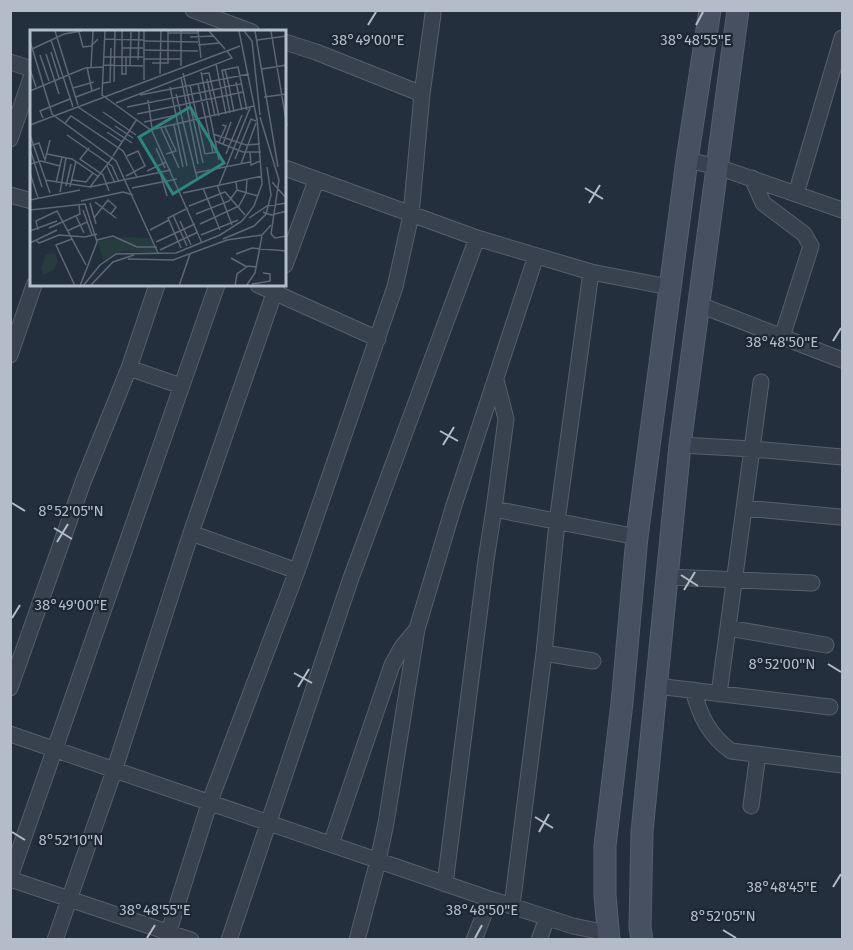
<svg xmlns="http://www.w3.org/2000/svg" width="853" height="950" viewBox="0 0 853 950" font-family="'Fira Sans',sans-serif">
	<rect width="100%" height="100%" fill="#242f3e"/>
	<g fill="none" stroke-linecap="round" stroke-linejoin="round">
		<defs>
			<path id="minor" d="M193,10L252,32
				M285,42L316,52L422,94
				M10,62L32,69
				M10,139L32,75
				M687,160L718,167L842,210
				M285,168L477,238L591,272L669,287
				M752,178L763,203L804,234L811,246L782,337
				M796,194L842,38
				M10,195L32,201
				M285,265L316,181
				M258,285L378,339
				M700,305L842,360
				M10,355L34,285
				M129,368L181,386
				M680,445L753,449L842,457
				M745,508L840,517
				M494,509L506,419L496,380
				M191,533L297,571
				M668,577L812,583
				M728,628L826,645
				M544,653L593,661
				M657,686L830,707
				M10,688L83,482L129,368L157,285
				M693,690C700,716 709,735 731,751L842,765
				M719,694L761,382
				M10,734L490,899L573,926L607,933
				M751,806L758,754
				M331,844L392,665L402,647L417,629
				M10,877L217,285
				M10,879L191,940
				M445,884L486,560L494,509L637,537
				M512,906L544,653L557,522L591,272
				M55,940L114,771L191,533L277,285
				M166,940L210,801L297,571L395,287L411,215L422,94L433,14
				M229,940L351,578L477,238
				M357,940L378,861L386,823L417,629L454,505L536,256
				M474,940L490,899
				M539,940L547,918"/>
			<path id="secondary" d="M609,940L605,895V846L622,703L637,537L687,160L710,10
				M642,940L640,927L642,832L680,445L738,10"/>
		</defs>
		<!-- minor casing -->
		<use href="#minor" stroke="#565f6c" stroke-width="17"/>
		<!-- secondary casing -->
		<use href="#secondary" stroke="#565f6c" stroke-width="23"/>
		<!-- minor -->
		<use href="#minor" stroke="#38414e" stroke-width="15"/>
		<!-- secondary -->
		<use href="#secondary" stroke="#465061" stroke-width="21"/>
	</g>
	<!-- ticks -->
	<path fill="none" stroke="#b4bcc9" stroke-width="2" d="M368,25L376,12M696,25L703,12M585,188L603,199M589,203L600,185M833,341L841,328M440,431L458,441M443,445L454,427M12,503L25,511M54,528L72,539M57,542L68,524M681,575L698,586M684,590L695,572M12,618L20,605M828,664L841,672M294,673L312,683M298,687L309,669M535,817L553,828M12,832L25,840M539,832L549,814M833,887L841,874M723,930L736,938M147,938L155,925M475,938L482,925"/>
	<!-- overview -->
	<g transform="translate(30 30)">
		<rect width="256" height="256" fill="#242f3e"/>
		<path d="M92,207L122,208L127,219L124,223L93,221L73,230L68,211Z" fill="#263c3f"/>
		<path d="M25,223L28,231L24,240L13,245L11,237L16,225Z" fill="#263c3f"/>
		<path fill="none" stroke="#5e6776" stroke-width="1.5" d="M25,1L48,75M75,1L72,65L122,101L172,213M151,1V36M168,1L171,28M179,1L195,19M209,1L227,90M214,1L222,11L230,85M225,1L248,137M241,1L257,96M49,2L53,17L61,16L68,9M138,3H168M160,7L184,6M75,9L113,10M21,10L43,77M227,10L257,6M0,11L22,84L86,131L128,223M113,11L168,12M168,15L189,13M92,18H113M2,19L34,4L52,1M113,20L168,21M21,22L29,48M16,24L29,64M10,25L19,51M74,27H113M113,29H151M108,30L109,1M122,33H138V1M186,34L196,84M74,35L113,36M100,35L101,2M57,37L62,61M61,37L63,1M0,39L6,57M232,39L257,35M171,42L189,130M153,43L173,133M91,44H96V27M92,44V1M130,44L131,1M151,47L168,134M177,49L185,86M114,50V1M84,52L85,1M206,52L212,80M73,53L80,52L81,18M168,54L183,123M160,55L175,124L187,122M140,57L157,136M43,58L64,52M0,61L55,38L73,37M146,64L167,148M110,65L219,44M46,67L70,58M234,67L257,64M118,70L122,98M86,73L202,28L197,21M48,77L102,113M97,77L183,60L179,43L171,44M73,82L106,105M204,82L199,56L211,54M200,83L192,40L198,39L208,37L217,80M107,84L213,62M189,86L183,60L199,56L195,39M230,87L249,150L241,204L245,208L257,206M13,88L10,81L40,69M114,92L147,85M35,93L41,86L93,121L107,147M0,95L210,16M144,95L153,137M85,96L103,108M135,97L146,121L136,124M131,98L149,138M124,99L224,76M77,102L92,112M183,104L216,115L230,114M0,105L20,163M37,105L82,136L89,152M185,111L213,122H231M189,112L196,96L192,95M193,114L201,92M0,116L9,113L15,130L20,110M59,118L50,129L73,145L79,161M126,118L135,138M0,119L12,157M220,123L221,135L230,131M17,124L42,129L69,147M196,124L212,85M83,126L107,89M205,129L221,89L226,91M0,134L11,131L30,136M211,134L226,93M77,136L85,153M117,141L136,132M130,142L137,166M0,143L8,168M165,143L220,132M96,146L115,136L108,121L97,126M15,150L60,157L83,127M42,150L56,152L63,143M242,152L257,169M26,153L32,127M187,155L202,195M189,155L220,78M36,156L41,134M40,157L46,131M60,157L141,140M102,158L147,149M173,158L190,200M207,160L228,166M30,162L36,128M153,163L232,146M0,170L50,160M51,171L93,162L103,165M65,172L86,188M60,173L66,194M159,176L195,162L215,185M0,180L55,174L67,212L50,256M53,180L62,205M233,182L241,185L257,181M166,184L199,171L207,160L206,151M143,185L157,216M46,186L54,203M64,188L78,170L86,177L81,184M219,188L237,176L257,173M150,191L161,215M170,194L209,176L216,163L217,149M19,198L50,184L49,175M8,200L6,191L27,181L56,235M120,200L139,190M0,201L27,191M37,201L57,192M171,205L208,190M42,209L26,215L45,256M193,209L224,196L236,184L241,165L237,137M6,210L9,213L29,205L55,207L67,204M67,210L83,206L107,217H127M126,212L165,194M0,213L27,200M151,218L138,188L158,178M130,220L168,202M206,224L222,218L257,221M201,228L217,237M98,229L143,230L197,210L232,205L241,195M222,254L240,251V244L233,243M53,256L70,235L86,224L146,223L190,205L212,191L224,176L232,154L227,88M60,256L83,232L104,225M149,256L160,224M205,256L207,244L218,236L227,237M216,256L225,243L232,206"/>
		<path fill="#308480" fill-opacity="0.15" stroke="#308480" stroke-width="3" d="M160,77L194,133L143,164L109,107Z"/>
		<rect width="256" height="256" fill="none" stroke="#b4bcc9" stroke-width="3"/>
	</g>
	<g font-size="15" text-anchor="middle" fill="#b4bcc9" stroke="#1d2633" stroke-width="4.5" stroke-linejoin="round" paint-order="stroke">
		<text x="696" y="45">38°48'55"E</text>
		<text x="368" y="45">38°49'00"E</text>
		<text x="782" y="347">38°48'50"E</text>
		<text x="71" y="516">8°52'05"N</text>
		<text x="71" y="610">38°49'00"E</text>
		<text x="782" y="669">8°52'00"N</text>
		<text x="71" y="845">8°52'10"N</text>
		<text x="782" y="892">38°48'45"E</text>
		<text x="155" y="915">38°48'55"E</text>
		<text x="482" y="915">38°48'50"E</text>
		<text x="723" y="921">8°52'05"N</text>
	</g>
	<!-- border -->
	<rect width="853" height="950" fill="none" stroke="#b4bcc9" stroke-width="24"/>
</svg>
